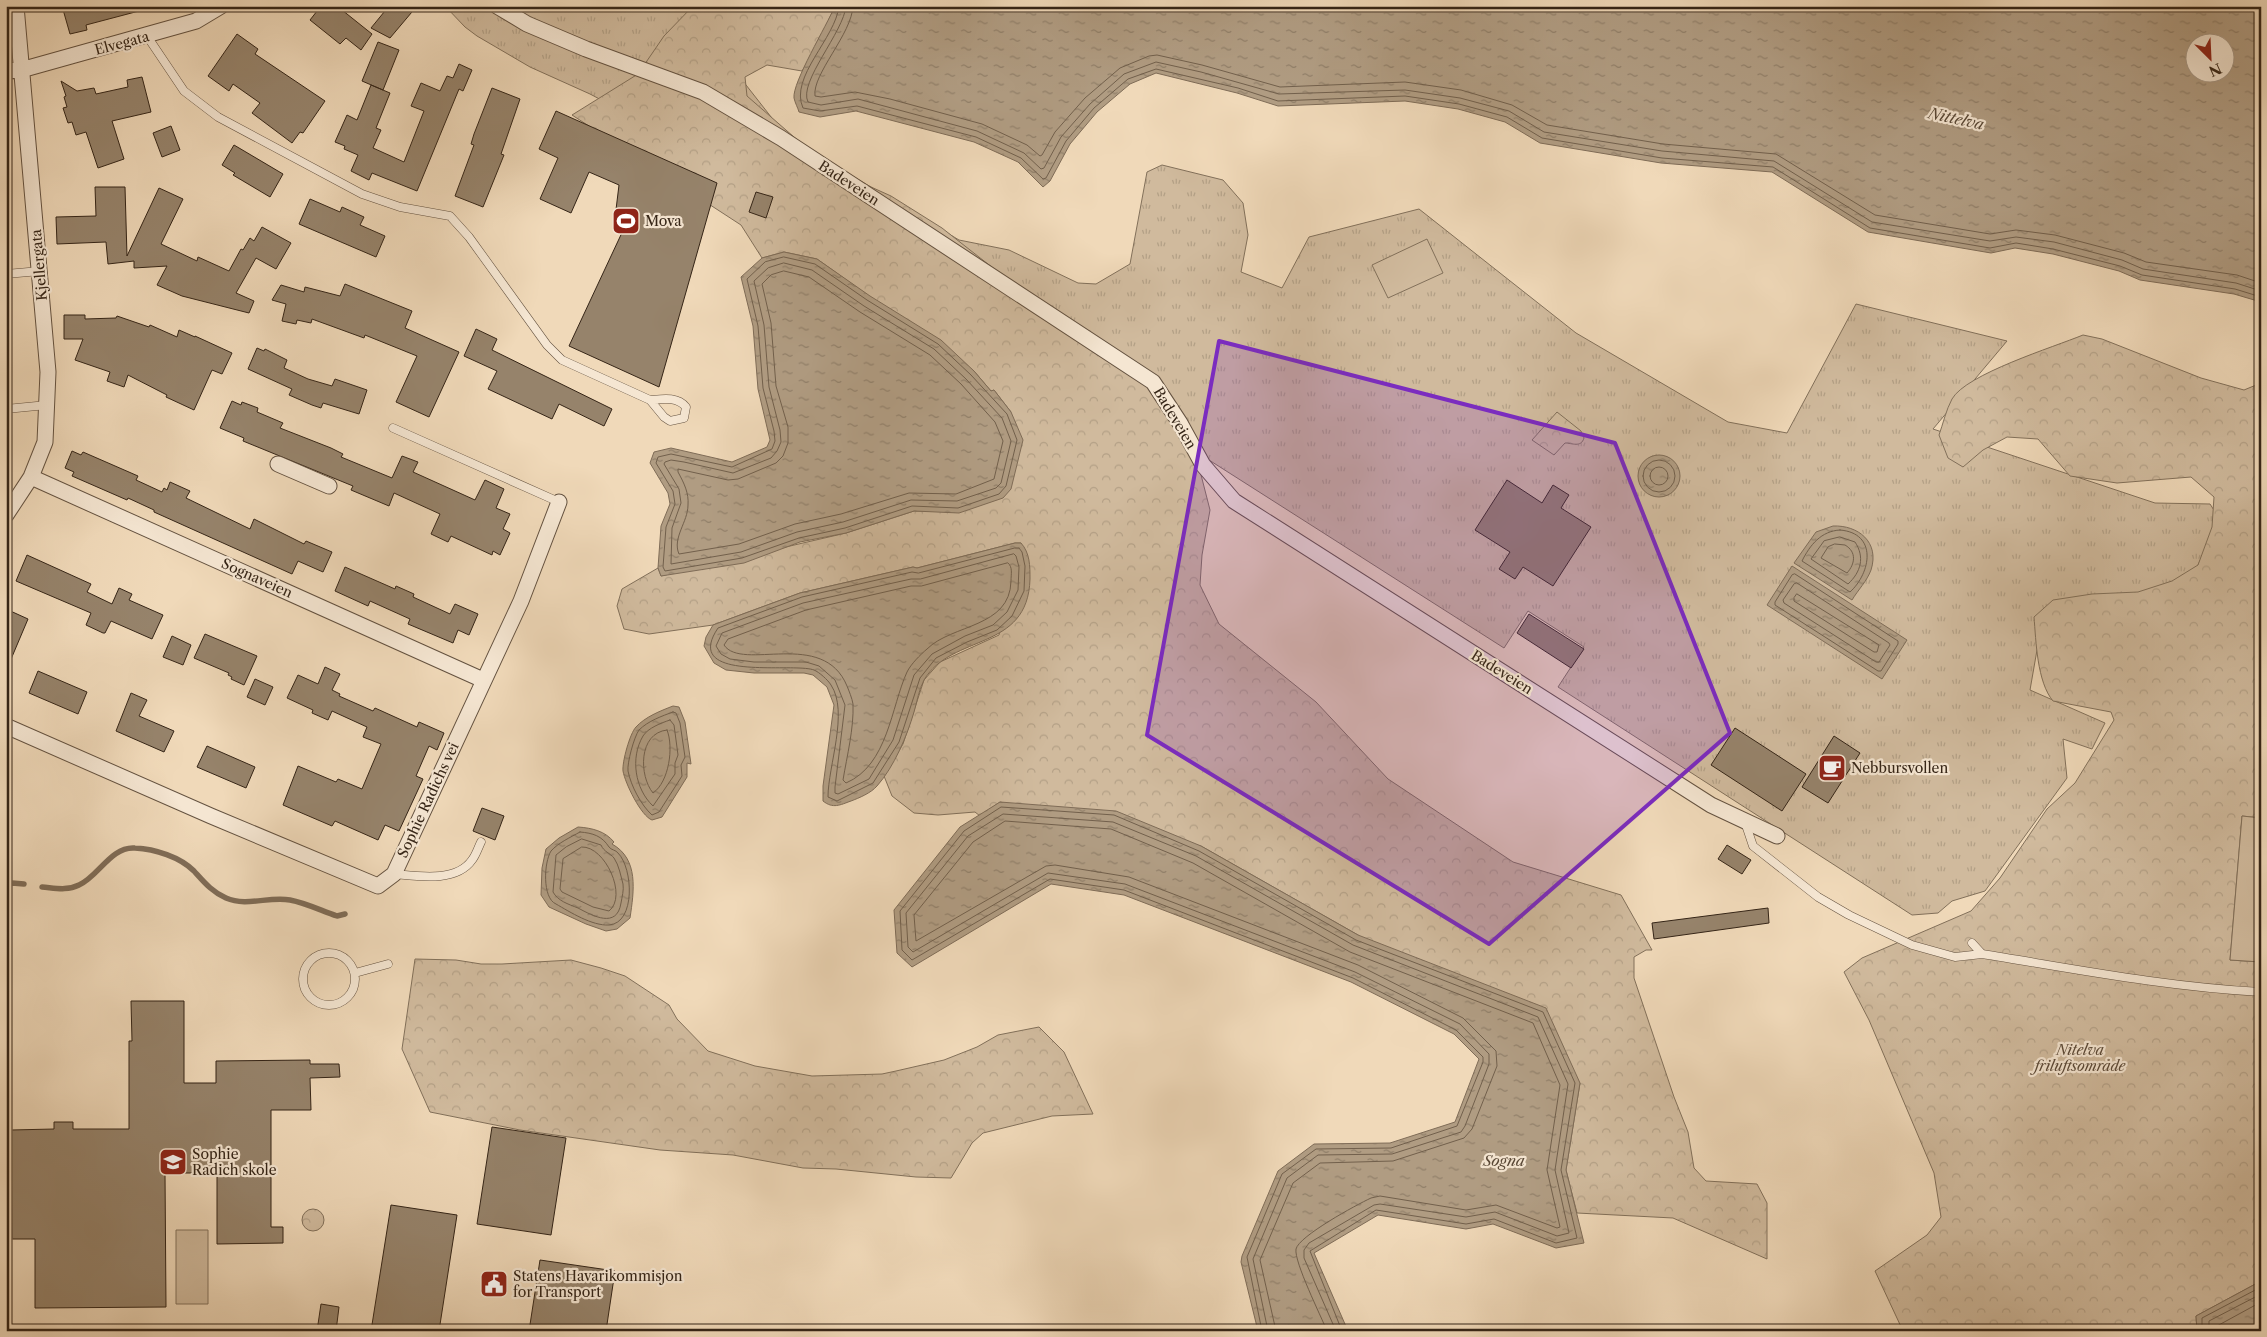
<svg xmlns="http://www.w3.org/2000/svg" width="2267" height="1337" viewBox="0 0 2267 1337" font-family="'Libre Caslon Text',serif">
	<defs>
		<pattern id="grass-tufts" width="24" height="20" patternUnits="userSpaceOnUse" patternTransform="scale(1.25)"><rect width="24" height="20" fill="#d0ba9d"/><path d="M3 7l-1-3M5 7V3M7 7l1-3M15 17l-1-3M17 17v-4M19 17l1-3" fill="none" stroke="#b3a086"/></pattern>
		<pattern id="forest-crowns" width="20" height="18" patternUnits="userSpaceOnUse" patternTransform="scale(1.25)"><rect width="20" height="18" fill="#d0ba9d"/><path d="M2 6a3 3 0 1 1 6 0M12 15a3 3 0 1 1 6 0" fill="none" stroke="#b3a086"/></pattern>
		<pattern id="water-ripples" width="26" height="14" patternUnits="userSpaceOnUse" patternTransform="scale(1.25)"><rect width="26" height="14" fill="#b09c82"/><path d="M2 4q2-2 4 0t4 0M15 11q2-2 4 0t4 0" fill="none" stroke="#907f69"/></pattern>
	</defs>
	<rect width="100%" height="100%" fill="#f0d9b9"/>
	<filter id="stains"><feTurbulence type="fractalNoise" baseFrequency=".004" numOctaves="4"/><feColorMatrix values="0 0 0 0 .2 0 0 0 0 .09 0 0 0 0 .02 0 0 0 .5 -.17"/></filter>
	<radialGradient id="worn" r=".72"><stop offset=".6" stop-color="#630" stop-opacity="0"/><stop offset="1" stop-color="#630" stop-opacity=".3"/></radialGradient>
	<!-- grass -->
	<path fill="url(#grass-tufts)" stroke="#82705a" d="M445,6H700L699,25L786,136L959,240L1009,250L1078,283L1096,284L1130,264L1147,172L1162,165L1223,180L1243,203L1248,235L1241,272L1282,288L1309,237L1419,209L1576,333L1728,422L1787,433L1856,304L2007,341L1933,429L2155,503L2210,504L2219,518L2187,590L2044,610L2030,690L2105,723L2092,749L2063,739L2067,778L1985,891L1952,901L1938,913L1912,915L1558,687L1584,647L1528,611L1504,648L1209,460L746,176L590,94L530,67L477,36L465,27Z"/>
	<!-- forest -->
	<path fill="url(#forest-crowns)" stroke="#82705a" d="M693,6H835L816,48L802,71L767,65L745,77L747,96L802,144L840,173L891,196L942,228L1021,290L1127,364L1158,396L1199,467L1210,510L1202,555L1200,585L1219,624L1316,702L1388,779L1513,862L1621,895L1652,950H1646L1634,957V978L1674,1097L1688,1132L1694,1168L1706,1181L1757,1184L1767,1203V1259L1673,1218L1577,1213L1566,1170L1580,1083L1358,935L1201,846L1000,802L980,816L975,812L938,815L914,813L892,796L884,776L903,744L924,680L940,662L999,635L1021,543H1015L917,568L913,567L800,593L713,625L649,634L624,629L617,606L622,589L658,568L661,576L846,533L914,511H934L1011,412L994,390L991,391L974,371L817,259L784,252L762,258L741,225L572,115L638,74L664,36Z
		M2083,335L2102,339L2201,378L2244,390L2261,383V818L2242,816L2230,960L2261,962V1281L2196,1316L2197,1331H1903L1875,1271L1927,1235L1941,1217L1934,1173L1869,1020L1844,972L1862,958L1971,911L2000,878L2047,809L2075,783L2114,720L2111,712L2053,701C2037,682 2036,641 2034,617L2053,600L2092,594L2138,592L2172,581L2198,565L2212,527L2214,497L2191,477L2117,483L2070,476L2038,439L2007,437L1983,450L1963,467L1948,458L1939,435C1943,424 1946,410 1952,399C1966,374 2054,347 2083,335Z
		M1557,412L1581,431L1584,438C1581,448 1572,443 1565,443L1554,455L1532,440Z
		M415,959L456,960L481,964H502L571,960L601,968L625,976L669,1005L677,1019L708,1051L755,1066L812,1076L882,1074L896,1071L944,1060L977,1047L998,1035L1039,1027L1064,1052L1093,1114L1052,1116L983,1133L972,1143L951,1178L916,1177L836,1169L803,1168L733,1155L660,1150L520,1130L430,1112L402,1049Z
		M302 1220a11 11 0 1 1 22 0a11 11 0 1 1-22 0Z"/>
	<!-- pitch -->
	<path fill="#d0ba9d" stroke="#82705a" d="M1427,239L1443,273L1388,298L1372,265Z
		M2242,816L2261,818V962L2230,960Z
		M176,1230H208V1304H176Z"/>
	<!-- water -->
	<path fill="url(#water-ripples)" stroke="#7f6c57" fill-rule="evenodd" d="M835,6H2261V302L2234,294L2140,280L2119,271L2053,254L2015,248L1991,253L1868,232L1772,172L1661,163L1540,143L1505,122L1458,109L1405,101L1278,106L1237,93L1156,73L1130,84L1097,112L1070,144L1050,181L1043,187L1018,162L974,142L856,111L820,117L799,112C798,108 795,103 794,98C792,83 827,25 835,6ZM2224,42V72H2194V42Z
		M784,252L817,259L870,296L941,340L974,371L991,391L994,390L1011,412L1023,440L1011,489L1003,498L959,513L914,511L846,533L800,542L744,563L661,576L658,568L661,526L670,504L668,493L650,463L654,452L671,448L732,462L767,447L770,440L758,389L753,326L741,277L762,258Z
		M1638 476a21 21 0 1 1 42 0a21 21 0 1 1-42 0Z
		M1833,526C1858,525 1880,542 1871,570C1867,581 1858,590 1852,600L1794,563L1816,532Z
		M1015,543H1021C1030,553 1030,566 1030,579C1028,652 952,633 924,680C919,689 917,702 914,712C907,736 894,767 877,786C871,793 859,798 851,801C840,805 833,809 823,801V786L834,705L827,687L813,675L804,673H754L726,670L714,663L704,646L706,637L713,625L800,593L913,567L917,568Z
		M1792,566L1907,640L1882,679L1767,605Z
		M673,706L679,707L685,722L691,764L687,763V777L662,817L652,820C641,816 625,783 623,771C622,762 630,733 636,727C645,717 660,711 673,706Z
		M1000,802L1116,811L1201,846L1358,935L1546,1008L1580,1083L1566,1170L1584,1243L1556,1248L1493,1224L1466,1229L1378,1215L1314,1253L1348,1331H1258L1241,1262L1242,1256L1278,1171L1314,1144L1390,1143L1455,1122L1479,1059L1454,1034L1351,982L1124,895L1051,884L912,967L897,953L894,910L960,827Z
		M578,827C592,828 605,831 614,842L612,844C639,859 634,891 630,918L617,929L606,931L586,924L549,907L541,895L542,868L546,849L559,838Z
		M2261,1281V1331H2197L2196,1316Z"/>
	<g fill="none" stroke-linecap="round" stroke-linejoin="round">
		<!-- shore -->
		<path stroke="#72604c" stroke-width="1" d="M839,6C836,38 789,77 803,108L820,111L857,106L976,137L1021,158L1043,179L1046,178L1066,141L1094,108L1128,79L1156,69L1238,88L1278,101L1405,96L1459,104L1507,117L1542,138L1662,158L1773,167L1870,228L1990,248L2016,243L2053,249L2120,266L2142,275L2235,289L2261,297
			M846,6C844,32 798,82 808,102L821,105L858,99L977,131L1024,153L1041,169L1044,168L1061,137L1090,104L1124,74L1156,62L1201,72L1279,94L1405,90L1460,98L1509,111L1544,132L1662,151L1774,161L1872,222L1990,241L2016,237L2054,242L2122,260L2143,269L2236,283L2261,291
			M853,6C852,34 812,74 815,96L821,97L855,92L890,99L982,124L1027,145L1040,156L1042,155L1055,132L1085,98L1120,68L1149,56L1157,55L1202,65L1280,87L1405,82L1461,90L1512,105L1547,125L1663,144L1776,154L1875,215L1990,234L2016,230L2055,235L2124,253L2146,262L2237,275L2261,283
			M784,257L815,264L867,300L938,344L971,375L1007,414L1017,440L1006,486L999,494L958,508L912,506L845,528L799,538L742,558L665,571L663,567L666,527L675,504L673,491L656,463L658,457L671,454L732,467L772,449L775,441L774,431L763,388L758,326L747,279L765,262Z
			M784,263L812,270L864,306L934,349L966,379L1002,418L1011,441L1001,483L996,488L957,501L911,500L843,522L797,532L741,552L671,564L672,528L681,503L679,489L664,464L665,462L671,460L684,462L733,473L771,458L777,451L781,442L780,430L769,387L764,325L754,281L768,268Z
			M784,271L809,277L860,312L930,355L961,384L995,422L1003,441L994,479L956,494L909,493L841,514L795,524L739,544L679,554C672,538 688,522 688,505C689,493 684,483 678,472V469L728,480L738,479L776,463L783,456L788,443V427L776,386L771,323L762,284L771,275Z
			M1643 476a16 16 0 1 1 32 0a16 16 0 1 1-32 0Z
			M1650 476a9 9 0 1 1 18 0a9 9 0 1 1-18 0Z
			M1840,530C1878,533 1871,573 1850,592L1802,561C1810,545 1821,531 1840,530Z
			M1840,537L1855,542C1865,557 1861,572 1848,584L1811,559L1824,541Z
			M1835,544L1845,545C1857,552 1855,564 1847,573L1821,558L1828,547Z
			M1015,548H1019L1022,552L1025,566L1024,591L1012,616L997,630L967,642L936,658L920,678L899,742L873,783L837,801L828,797C828,766 849,712 831,685C828,680 819,672 814,670C792,662 681,683 718,628L802,597L912,572L918,573Z
			M1014,554L1016,556L1019,567L1018,590L1007,612L993,625L965,636L932,654L914,675L893,740L869,779L838,794L835,793V787L845,705L835,680L819,666L806,662H754L730,659L721,654L716,646L722,633L803,603L911,579H920Z
			M1008,563C1013,567 1011,574 1011,581C1010,628 952,624 927,649C920,655 911,664 907,672C891,707 888,765 846,783L843,780C847,756 854,728 853,704C852,698 849,691 847,686C823,628 742,672 724,645L728,639L806,610L911,586H921Z
			M1795,574L1898,641V644L1881,671H1878L1775,605V602L1792,575Z
			M1797,583L1889,643L1890,645L1879,662H1876L1784,603L1783,600L1794,584Z
			M1797,594L1879,645L1877,652H1874L1794,601V598Z
			M673,712L676,713L680,723L685,757L681,765L682,776L659,812L652,815C641,805 631,786 628,771C627,763 634,737 639,730C648,721 662,716 673,712Z
			M670,720L674,725L678,755L675,763V774L653,806C635,789 630,758 643,736C648,728 661,723 670,720Z
			M667,730C674,747 669,782 653,793C639,776 638,733 667,730Z
			M580,832C593,833 602,836 609,847C611,850 616,850 618,853C633,868 636,923 609,925C592,926 570,912 556,904C542,898 544,862 551,851C558,843 571,837 580,832Z
			M582,839L601,845C604,852 610,853 614,858C619,865 621,877 623,884C624,890 622,897 621,903C617,929 593,916 578,908C568,904 558,901 553,892L556,855L566,847Z
			M582,847C605,846 628,896 609,911L593,907L562,892L560,889L563,859Z
			M1262,1331L1247,1257L1282,1174L1316,1149L1391,1148L1457,1126L1483,1062V1057L1456,1030L1353,978L1124,890L1050,879L912,960L902,950L900,911L964,831L1001,807L1114,815L1199,851L1356,940L1543,1012L1575,1083L1561,1170L1577,1238L1556,1243L1494,1219L1466,1224L1376,1210L1310,1251L1342,1331
			M1268,1331L1253,1259L1287,1178L1318,1155L1392,1154L1461,1132L1465,1126L1489,1064V1054L1460,1024L1355,972L1125,884L1048,873L913,952L908,947L906,913L968,836L1003,814L1113,822L1196,856L1353,945L1538,1017L1568,1084L1555,1170L1569,1233L1557,1236L1495,1212L1466,1217L1380,1204L1374,1205L1309,1243L1304,1250V1258L1336,1331
			M1276,1331L1260,1260L1293,1183L1320,1163L1393,1161L1464,1138L1472,1129L1497,1066L1496,1051L1463,1018L1358,965L1129,877L1055,865L1046,866L916,941L914,915L973,842L1005,821L1111,829L1193,863L1350,952L1533,1023L1560,1085L1547,1170L1560,1227L1557,1228L1496,1205L1466,1210L1380,1196L1371,1198C1356,1205 1299,1236 1296,1249C1294,1262 1321,1316 1327,1331
			M2202,1331V1318L2261,1287
			M2209,1331V1321L2261,1294
			M2216,1331L2217,1326L2261,1302"/>
		<!-- stream -->
		<path stroke="#7f6c57" stroke-width="5.5" d="M6,885L12,883L24,884
			M42,887C55,888 67,891 79,885C98,877 111,846 135,848C155,849 180,857 194,871C204,882 212,892 226,898C247,907 269,896 290,900C306,903 322,911 337,916L345,914
			M6,959V974"/>
	</g>
	<!-- building -->
	<path fill="#96836b" stroke="#352517" d="M62,6H138L139,11L86,25L87,30L70,34Z
		M321,6H337L372,34L361,50L346,38L340,44L310,20Z
		M389,6H417L390,38L371,28Z
		M237,34L258,49L255,54L325,101L303,133L300,132L292,143L252,113L260,103L233,84L229,91L208,76Z
		M378,42L399,50L383,90L362,81Z
		M459,64L472,70L463,91L459,89L417,191L372,173L369,180L351,171L358,155L344,149L345,146L335,142L347,115L357,120L371,85L390,93L376,128L381,130L373,148L404,162L424,111L411,106L421,83L440,91L447,76L453,78Z
		M142,77L151,112L112,121L124,159L98,168L86,132L76,135L72,122L68,123L63,108L67,107L64,97L66,96L61,81L77,91L94,88L96,94L128,87L127,80Z
		M492,88L520,99L501,154L504,155L483,207L455,196L474,145L471,144L474,134Z
		M556,111L717,183L659,387L569,346L626,224L614,226L619,185L589,172L571,213L540,199L558,158L539,149Z
		M171,126L180,150L162,157L153,133Z
		M234,145L283,174L270,197L233,175L235,173L222,165Z
		M95,187H125L127,256L159,188L183,199L161,244L197,261L198,257L229,271L241,249L243,250L250,238L254,241L262,227L291,243L276,269L256,258L236,293L254,301L249,313L182,296L157,285L167,266L134,268V261L108,264L106,242L57,244L56,217L96,216Z
		M756,192L773,197L766,218L749,212Z
		M310,199L340,212L342,207L364,217L360,225L385,236L376,257L299,224Z
		M345,284L412,311L405,328L459,352L429,417L396,402L417,356L365,335L364,338L312,319L311,323L297,320L296,324L282,321L286,304L272,300L281,285L304,292L305,287L340,296Z
		M64,315H85V319L116,318L117,316L149,327L150,325L177,337L179,330L195,337V336L232,353L222,374L212,370L194,410L166,397L167,395L128,375L124,387L107,381L110,372L75,360L83,339H64Z
		M476,329L497,339L492,350L612,409L604,426L559,404L552,419L488,389L497,371L464,356Z
		M257,348L264,351L265,349L287,360L284,368L308,379L332,386L335,379L367,390L359,414L323,403L321,408L312,405L289,395L292,389L248,369Z
		M232,401L241,405L242,402L258,408L257,412L283,423L280,428L331,448L343,454L341,457L392,478L402,456L418,462L413,472L475,500L485,480L504,489L496,508L510,514L503,529L510,533L500,555L493,551L492,555L451,536L448,542L431,534L440,514L394,493L389,506L351,490L353,486L243,441L244,438L220,428Z
		M72,451L81,455L83,452L138,476L136,480L162,492L164,488L167,490L170,482L190,491L186,498L250,529L254,519L304,544L306,541L332,552L323,572L298,561L292,574L154,512V510L128,498L127,500L72,476L74,472L65,468Z
		M1507,480L1542,503L1553,485L1569,495L1561,508L1591,527L1553,586L1523,567L1515,579L1499,569L1510,552L1475,530Z
		M27,555L91,584L87,592L112,604L119,588L132,594L129,600L163,615L152,639L111,621L105,633H103L86,625L91,613L16,581Z
		M345,567L395,589L396,586L414,594L413,597L450,614L455,604L478,614L469,635L458,630L453,643L408,624L410,619L370,601L368,606L335,591Z
		M6,609L28,619L6,671Z
		M1529,614L1584,649L1571,668L1517,633Z
		M205,634L257,656L244,685L231,679L232,677L228,675L229,673L194,658Z
		M172,636L191,645L183,665L163,657Z
		M325,667L340,674L332,690L340,694L339,696L373,711L375,708L417,727L419,722L444,733L437,750L429,746L416,776L423,779L399,831L385,825L378,840L335,821L332,826L283,805L298,766L336,782L338,779L362,789L381,744L363,737L367,727L332,711L328,720L312,713L313,710L287,698L298,675L318,684Z
		M38,671L87,692L78,714L29,693Z
		M255,679L273,687L265,705L247,697Z
		M131,693L147,700L139,716L174,731L164,752L116,731Z
		M1735,728L1806,774L1782,811L1711,765Z
		M1834,736L1860,753L1828,803L1802,787Z
		M207,746L255,767L246,788L197,767Z
		M482,808L504,816L495,840L473,831Z
		M1727,845L1751,860L1742,874L1718,859Z
		M1768,908L1769,923L1654,939L1652,923Z
		M131,1001H184V1083H216V1061L310,1060V1064H339L340,1077L310,1078L311,1110H271V1227H283V1243L217,1244V1173H165L166,1307L35,1308V1239H12L11,1130L54,1129V1122H73V1129H129V1041H132Z
		M492,1127L566,1138L551,1235L477,1224Z
		M391,1205L457,1215L439,1331H371Z
		M540,1260L615,1271L606,1331H529Z
		M321,1304L339,1307L336,1331H317Z"/>
	<g fill="none" stroke-linecap="round" stroke-linejoin="round">
		<defs>
			<path id="lane" d="M147,36L184,91L218,117L362,194L400,207L450,216L469,237L547,345L562,360L650,400L664,417L670,421L684,418L686,407C677,396 662,399 650,400
				M6,274L40,271
				M6,409L47,405
				M393,428L559,502
				M1745,822L1753,846L1818,897L1849,915L1912,945L1955,957L1982,954
				M394,874C417,876 456,883 472,860C476,855 478,848 481,842
				M1972,943L1982,954C2075,969 2167,987 2261,992
				M303 979a26 26 0 1 1 52 0a26 26 0 1 1-52 0Z
				M355,973L388,964"/>
			<path id="street" d="M497,6L527,24L586,49L703,92L781,138L1153,382L1180,423L1203,465L1234,501L1711,805L1777,836
				M6,71L21,70L196,21L221,6
				M278,464L329,486
				M31,477L483,680
				M6,515L31,477L45,442L48,372L16,6
				M6,726L211,816L378,886L394,874L521,601L559,502"/>
		</defs>
		<!-- lane casing -->
		<use href="#lane" stroke="#645240" stroke-width="9"/>
		<!-- street casing -->
		<use href="#street" stroke="#645240" stroke-width="17"/>
		<!-- lane -->
		<use href="#lane" stroke="#f5e6d2" stroke-width="8"/>
		<!-- street -->
		<use href="#street" stroke="#f5e6d2" stroke-width="15"/>
	</g>
	<!-- marked area -->
	<path fill="#7b2cbf" fill-opacity="0.2" stroke="#7b2cbf" stroke-width="4" stroke-linejoin="round" d="M1219,341L1615,443L1730,733L1489,944L1147,735Z"/>
	<!-- icons -->
	<defs>
		<symbol id="stadium-square" viewBox="-11 -11 22 22"><rect x="-9" y="-9" width="18" height="18" rx="4" fill="#8f2418" stroke="#f5e6d2"/><path d="M0-5a6.5 5 0 1 0 0 10a6.5 5 0 1 0 0-10ZM-3.5-1.8h7v3.6h-7Z" fill="#fff"/></symbol>
		<symbol id="cafe-square" viewBox="-11 -11 22 22"><rect x="-9" y="-9" width="18" height="18" rx="4" fill="#8f2418" stroke="#f5e6d2"/><path d="M-5.5-4.5H6V0H3Q3 3.5 0 3.5H-2.5Q-5.5 3.5-5.5 0ZM3-3.2v2h1.7v-2ZM-6 4.5H4V6H-6Z" fill="#fff"/></symbol>
		<symbol id="school-square" viewBox="-11 -11 22 22"><rect x="-9" y="-9" width="18" height="18" rx="4" fill="#8f2418" stroke="#f5e6d2"/><path d="M0-5L7-2L0 1L-7-2ZM-4 1L0 2.5L4 1V4Q0 6-4 4Z" fill="#fff"/></symbol>
		<symbol id="civic-square" viewBox="-11 -11 22 22"><rect x="-9" y="-9" width="18" height="18" rx="4" fill="#8f2418" stroke="#f5e6d2"/><path d="M-.6-6.5H3V-4.5H.6V-3L4-1V1h2V6H-6V1h2V-1L-.6-3ZM-1.2 2.5V6h2.4V2.5Z" fill="#fff"/></symbol>
	</defs>
	<g fill-rule="evenodd">
		<use href="#stadium-square" x="610" y="205" width="32" height="32"/>
		<use href="#cafe-square" x="1816" y="752" width="32" height="32"/>
		<use href="#school-square" x="157" y="1146" width="32" height="32"/>
		<use href="#civic-square" x="478" y="1268" width="32" height="32"/>
	</g>
	<g text-anchor="middle" stroke-width="4.5" stroke-linejoin="round" paint-order="stroke">
		<!-- street labels -->
		<g font-size="14" fill="#352517" stroke="#f5e6d2">
			<text transform="translate(122 43) rotate(-15)" y="5">Elvegata</text>
			<text transform="translate(849 183) rotate(33)" y="5">Badeveien</text>
			<text transform="translate(39 265) rotate(-95)" y="5">Kjellergata</text>
			<text transform="translate(1175 418) rotate(59)" y="5">Badeveien</text>
			<text transform="translate(257 578) rotate(24)" y="5">Sognaveien</text>
			<text transform="translate(1502 672) rotate(32)" y="5">Badeveien</text>
			<text transform="translate(428 800) rotate(-65)" y="5">Sophie Radichs vei</text>
		</g>
		<!-- poi labels -->
		<g font-size="14" fill="#352517" stroke="#f5e6d2" text-anchor="start">
			<text x="645" y="226">Mova</text>
			<text x="1851" y="773">Nebbursvollen</text>
			<text x="192" y="1159">Sophie<tspan x="192" dy="16">Radich skole</tspan></text>
			<text x="513" y="1281">Statens Havarikommisjon<tspan x="513" dy="16">for Transport</tspan></text>
		</g>
		<!-- park labels -->
		<g font-size="14" font-style="italic" fill="#5c4a38" stroke="#f5e6d2">
			<text x="2080" y="1055">Nitelva<tspan x="2080" dy="16">friluftsområde</tspan></text>
		</g>
		<!-- water labels -->
		<g font-size="15" font-style="italic" fill="#5a4937" stroke="#f5e6d2">
			<text transform="translate(1956 119) rotate(12)" y="5">Nittelva</text>
			<text x="1504" y="1166">Sogna</text>
		</g>
	</g>
	<!-- margin -->
	<rect width="2267" height="1337" fill="none" stroke="#f0d9b9" stroke-width="25"/>
	<rect x="8" y="8" width="2252" height="1322" fill="none" stroke="#352517" stroke-width="2.5"/>
	<rect x="12" y="12" width="2242" height="1312" fill="none" stroke="#352517"/>
	<!-- north arrow -->
	<g transform="translate(2210 58) rotate(156)"><circle r="24" fill="#f5e6d2" stroke="#a89987"/>
	<path d="M0-4L9 19L0 12L-9 19Z" fill="#8f2418"/>
	<text y="-8" font-size="14" font-weight="bold" text-anchor="middle" fill="#352517">N</text>
	</g>
	<rect width="100%" height="100%" filter="url(#stains)"/>
	<rect width="100%" height="100%" fill="url(#worn)"/>
</svg>
